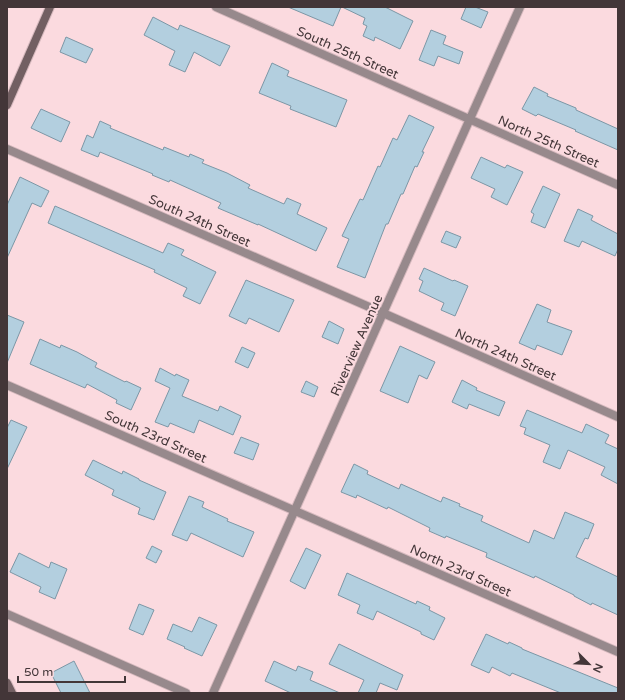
<svg xmlns="http://www.w3.org/2000/svg" width="625" height="700" viewBox="0 0 625 700" font-family="'Varela Round',sans-serif">
	<rect width="100%" height="100%" fill="#fbdadf"/>
	<!-- building -->
	<path fill="#b3cfdf" stroke="#7c97a6" d="M288,7H341L333,26Z
		M342,7H385L413,21L400,49L375,37L374,41L363,36L367,26L363,24L365,18Z
		M466,7H475L488,12L481,28L461,19Z
		M153,17L178,30L180,25L230,46L220,66L194,52L185,72L169,65L175,51L144,35Z
		M431,30L446,36L443,44L463,52L459,64L438,56L434,66L419,60Z
		M66,37L93,49L86,63L60,52Z
		M272,63L289,71L287,76L347,100L336,127L290,109L291,106L259,93Z
		M534,87L548,94L547,96L576,108V110L618,129V150L575,131L576,130L538,114L536,116L522,109Z
		M41,109L70,122L61,142L31,128Z
		M409,115L434,127L422,152H424L417,167L415,166L403,194H401L388,224H386L365,278L337,267L349,239L342,236L360,199L363,200L378,166L380,167L393,138L397,140Z
		M100,121L111,126L110,128L163,150L164,147L189,157L190,154L204,160L202,163L227,173L250,185L248,188L284,204L287,198L301,204L297,214L327,228L316,251L258,224V225L218,208L221,203L170,180L169,182L152,175L153,174L100,152L98,157L81,150L87,135L93,138Z
		M481,157L505,168L507,165L523,172L507,205L491,197L495,189L471,178Z
		M20,177L49,191L41,207L32,203L7,258V205Z
		M543,186L560,194L545,228L531,222L534,214L531,212Z
		M55,206L163,253L168,243L184,250L181,255L216,272L200,304L183,296L187,288L154,272L155,270L48,223Z
		M578,209L593,216L591,220L618,234V249L615,256L582,241L579,247L564,241Z
		M446,231L461,237L456,248L441,242Z
		M424,268L453,281L454,280L468,286L455,316L441,310L444,303L419,291L423,281L419,279Z
		M246,280L294,300L279,332L249,318L246,324L229,316Z
		M537,304L551,310L547,322L572,331L562,355L537,345L535,350L519,343Z
		M7,315L24,322L7,363Z
		M329,321L344,329L338,344L322,337Z
		M40,339L60,348L61,345L77,352L97,363L95,367L125,382L126,381L141,388L131,410L116,403L117,400L87,384L85,388L30,364Z
		M400,346L435,362L427,379L419,375L408,403L380,391Z
		M242,347L255,353L248,368L235,362Z
		M160,368L175,376L176,374L189,380L182,396L218,411L220,406L241,416L233,435L199,420L194,433L170,423L168,427L155,422L170,388L155,381Z
		M462,380L477,388L476,390L505,402L499,416L469,404L467,409L452,402Z
		M306,381L318,387L314,397L301,392Z
		M527,410L582,433L586,424L609,435L605,443L618,449V484L601,475L605,467L568,450L560,469L543,462L550,445L524,434L526,428L520,426Z
		M11,420L27,427L7,469V428Z
		M241,437L259,444L253,460L234,453Z
		M93,460L122,474L123,471L139,479V480L166,492L154,520L138,514L140,508L112,495L114,490L85,475Z
		M354,464L368,471L367,474L399,489L401,484L441,502L443,497L460,504L459,506L483,516L481,521L529,543L534,530L554,539L565,512L594,524L588,539L585,538L576,557L618,577V615L592,603L591,605L574,596V595L535,576L534,578L486,557L487,553L446,536L445,538L429,531L430,528L388,507L387,509L357,495L356,498L341,492Z
		M189,496L204,502L202,507L228,519L227,521L254,532L243,557L191,533L187,541L172,535Z
		M152,546L162,551L156,563L146,558Z
		M306,548L321,555L305,589L290,581Z
		M19,553L49,568L51,562L67,569L55,599L39,592L41,587L10,572Z
		M347,573L416,604L417,601L430,607L429,610L445,618L434,640L421,634V632L377,611L373,620L357,613L360,605L338,595Z
		M139,604L154,610L143,635L129,629Z
		M199,617L217,625L202,656L184,648L185,647L167,639L173,624L192,632Z
		M486,634L508,644L509,642L522,648V649L618,688V693H561L512,673L510,676L492,667L489,673L471,665Z
		M339,644L403,675L397,690L380,683L376,693H358L364,680L329,664Z
		M74,661L90,693H61L51,673Z
		M274,661L296,671L298,666L313,672L310,680L340,693H291L265,681Z"/>
	<g fill="none" stroke-linecap="round" stroke-linejoin="round">
		<defs>
			<path id="street" d="M216,7L618,185
				M7,149L383,313L618,417
				M7,385L618,652
				M7,614L186,693
				M213,693L520,7"/>
			<path id="secondary" d="M7,105L50,7
				M7,683L12,693"/>
		</defs>
		<!-- street casing -->
		<use href="#street" stroke="#d6b9be" stroke-width="10"/>
		<!-- secondary casing -->
		<use href="#secondary" stroke="#d6b9be" stroke-width="10"/>
		<!-- street -->
		<use href="#street" stroke="#97898c" stroke-width="8"/>
		<!-- secondary -->
		<use href="#secondary" stroke="#725f62" stroke-width="8"/>
	</g>
	<g text-anchor="middle" stroke-width="4" stroke-linejoin="round" paint-order="stroke">
		<!-- street labels -->
		<g font-size="13" fill="#433638" stroke="#fbdadf">
			<text transform="translate(348 52) rotate(24)" y="5">South 25th Street</text>
			<text transform="translate(549 141) rotate(24)" y="5">North 25th Street</text>
			<text transform="translate(200 220) rotate(24)" y="5">South 24th Street</text>
			<text transform="translate(356 345) rotate(-66)" y="5">Riverview Avenue</text>
			<text transform="translate(506 354) rotate(24)" y="5">North 24th Street</text>
			<text transform="translate(156 436) rotate(24)" y="5">South 23rd Street</text>
			<text transform="translate(461 570) rotate(24)" y="5">North 23rd Street</text>
		</g>
	</g>
	<!-- border -->
	<rect width="625" height="700" fill="none" stroke="#433638" stroke-width="16"/>
	<!-- north arrow -->
	<g transform="translate(589 664) rotate(114)" stroke="#fbdadf" stroke-width="3" paint-order="stroke">
	<path d="M0-3L7 15L0 10L-7 15Z" fill="#433638"/>
	<text y="-6" font-size="11" font-weight="bold" text-anchor="middle" fill="#433638">N</text>
	</g>
	<!-- scale -->
	<path d="M18 676v6h107v-6" fill="none" stroke="#433638" stroke-width="2"/>
	<text x="24" y="676" font-size="12" fill="#433638" stroke="#fbdadf" stroke-width="3" paint-order="stroke">50 m</text>
</svg>
